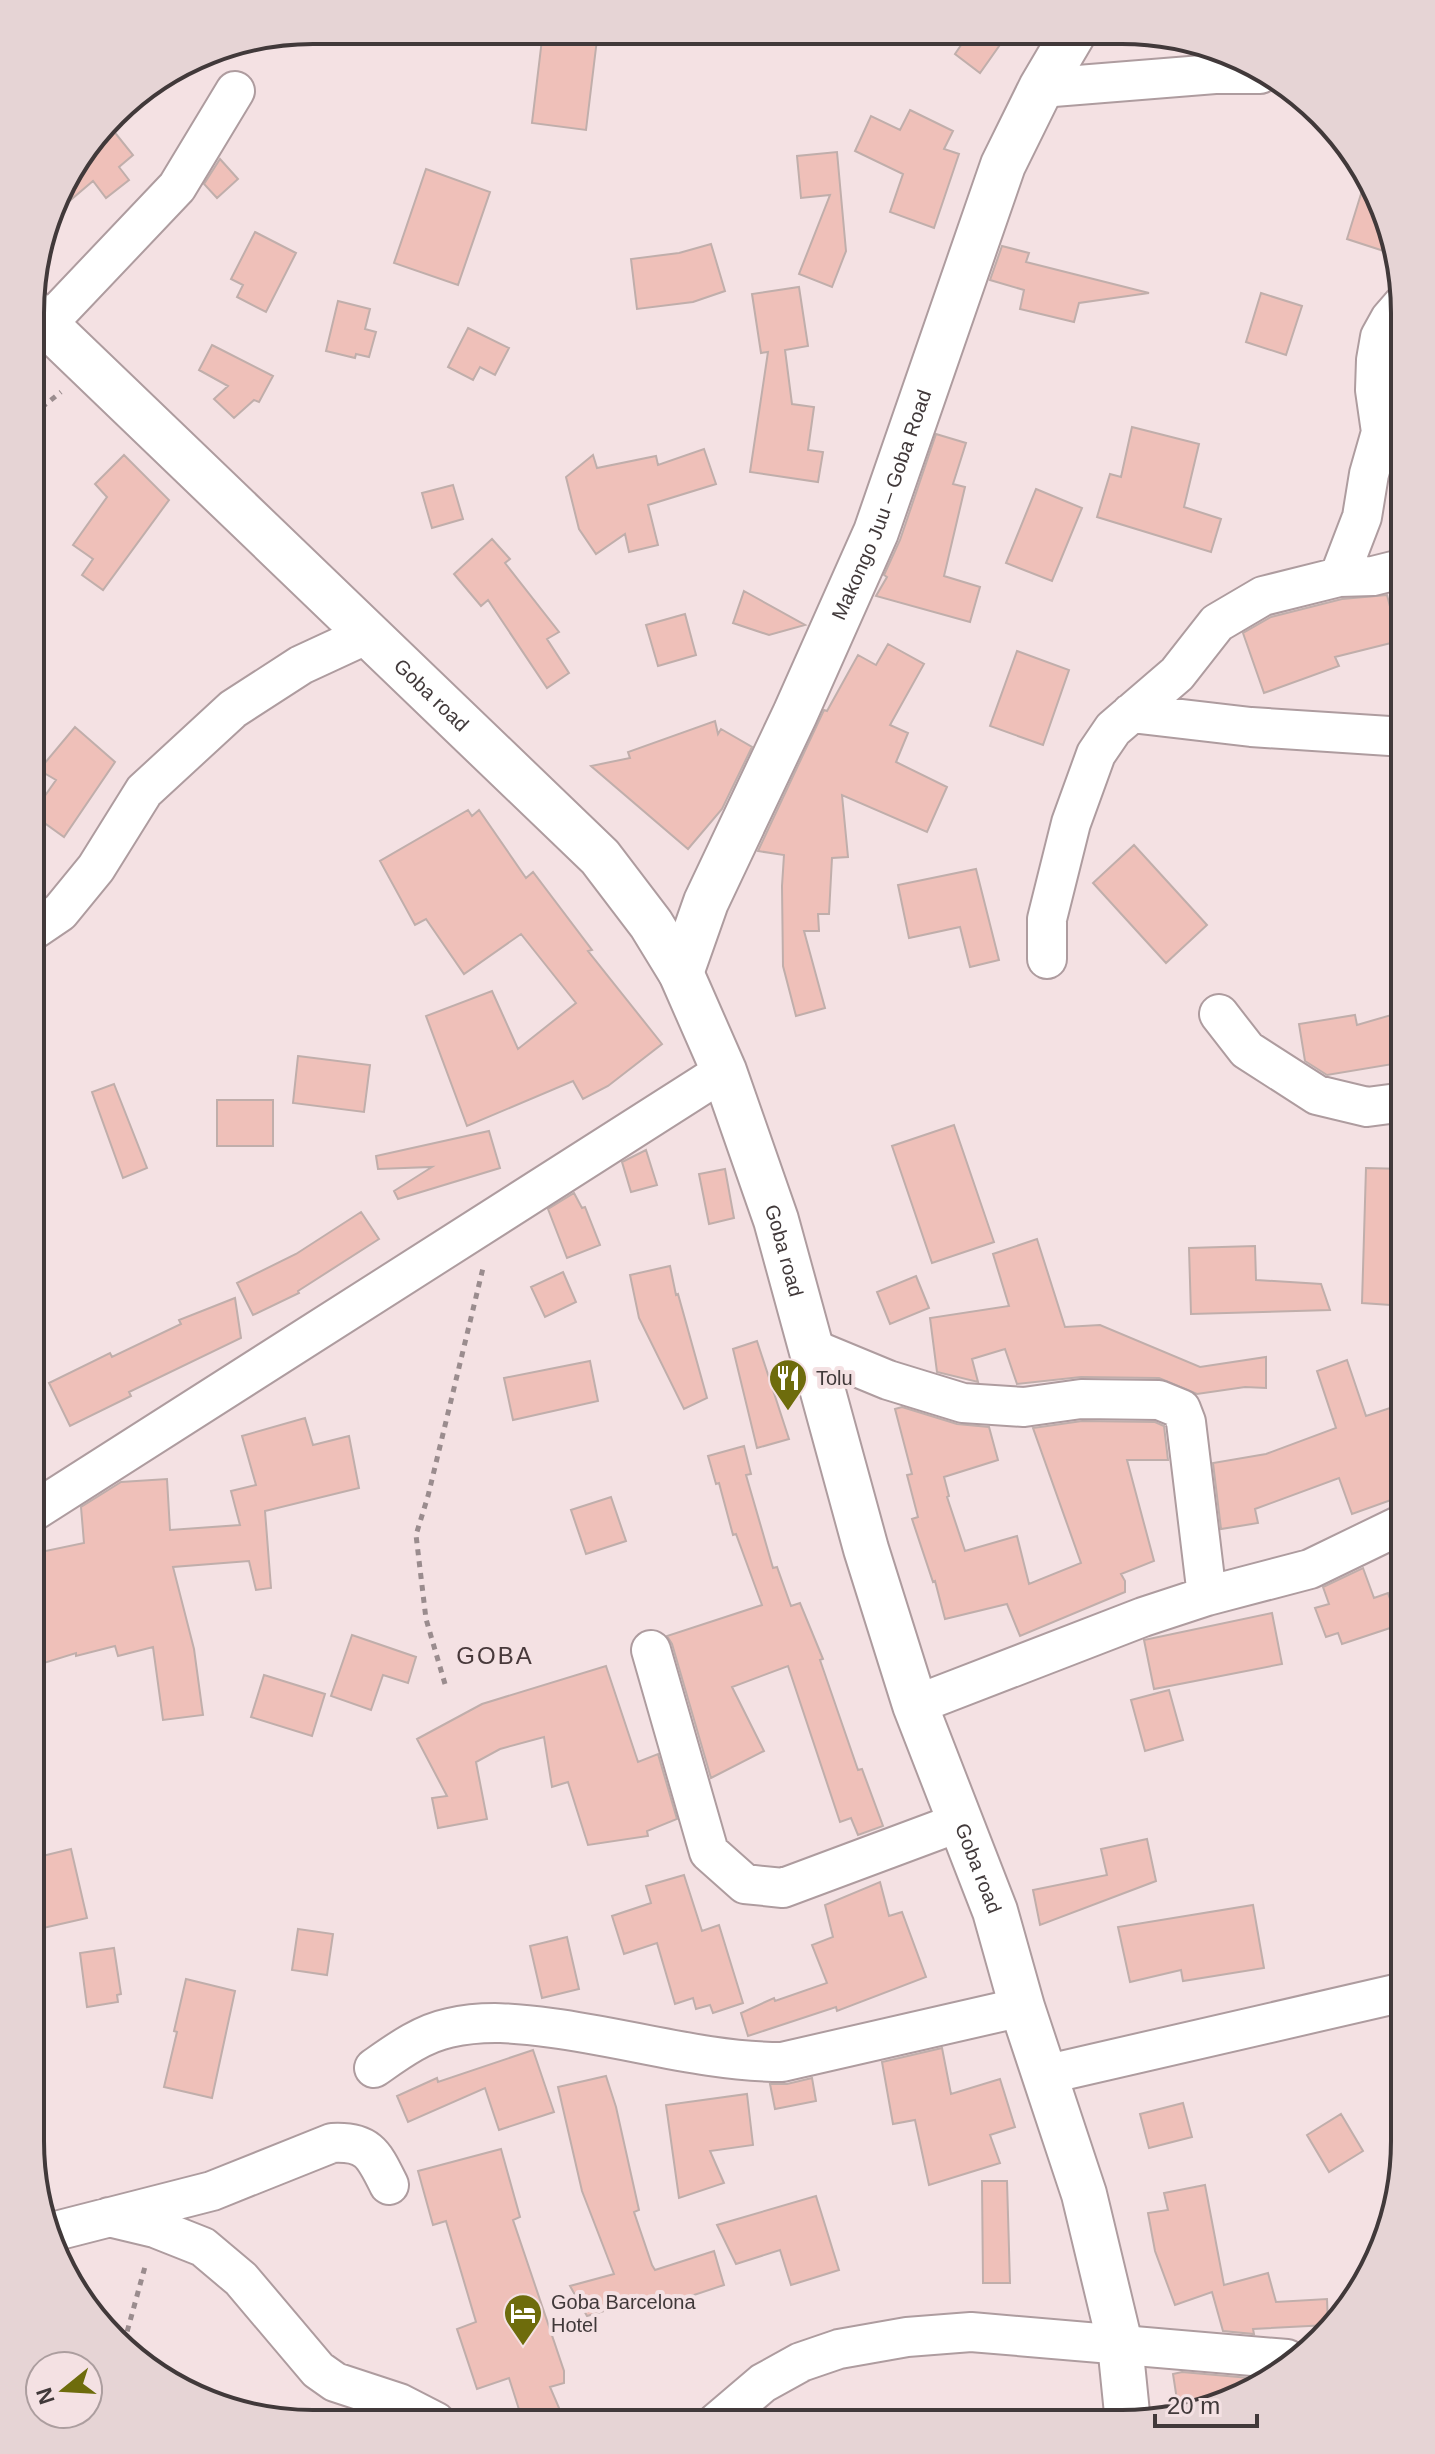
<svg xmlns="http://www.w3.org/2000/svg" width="1435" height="2454" viewBox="0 0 1435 2454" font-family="Arial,sans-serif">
	<rect width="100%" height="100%" fill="#f4e1e3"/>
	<!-- building -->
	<path fill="#efc0b9" stroke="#c0aeab" stroke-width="2" d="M543,31H598L586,130L532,123Z
		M970,32H1009L980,73L955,54Z
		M910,110L953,131L944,149L959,154L934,228L890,212L903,174L855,151L871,116L900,130Z
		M108,124L133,155L119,167L129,180L106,198L93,181L53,215L59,188Z
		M837,152L846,251L832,287L799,274L830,195L801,198L797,156Z
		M220,159L238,179L217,198L204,184Z
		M426,169L490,192L458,285L394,263Z
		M1365,181L1384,205L1393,254L1347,239Z
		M255,232L296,253L266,312L237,297L243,285L231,279Z
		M711,244L725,291L693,302L637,309L631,259L679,253Z
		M1002,246L1029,253L1026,262L1149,293L1079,303L1074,322L1020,309L1024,290L990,280Z
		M799,287L808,346L785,350L792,404L814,407L808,450L823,452L818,482L750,472L768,352L761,353L752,294Z
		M1261,293L1302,306L1286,355L1246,342Z
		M338,301L370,309L365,329L376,332L369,357L356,354L355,358L326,351Z
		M468,328L509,348L495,375L480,367L473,380L448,367Z
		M212,345L273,376L259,402L254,400L234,418L214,399L228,386L199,370Z
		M1132,427L1199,444L1184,507L1221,519L1211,552L1097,517L1110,474L1121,477Z
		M936,434L966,443L953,484L965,487L944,576L980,587L970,622L876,596L887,577L884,575L900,540Z
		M704,449L716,484L648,505L658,545L629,552L625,534L596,554L579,529L566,477L593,455L597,468L656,456L658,465Z
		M124,455L169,500L103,590L82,575L93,559L73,545L107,497L95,484Z
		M453,485L463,519L432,528L422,493Z
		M1036,489L1082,508L1052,581L1006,563Z
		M492,539L510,559L505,563L559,632L547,639L569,673L547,688L488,600L481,606L454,574Z
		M744,591L805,625L769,635L733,623Z
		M1387,595L1399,641L1335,657L1339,666L1264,693L1243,633L1271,617L1342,599Z
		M685,614L696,655L658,666L646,625Z
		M888,644L924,664L890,725L908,733L896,762L947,787L927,832L842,795L848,857L832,858L829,914H818L819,931H804L825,1008L796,1016L783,966L782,886L784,855L758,851L824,710L827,711L858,655L876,665Z
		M1017,651L1069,670L1043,745L990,726Z
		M715,721L718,734L721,729L752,747L722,809L688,849L591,766L630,758L628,752Z
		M75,727L115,762L64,837L32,814L56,780L39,770Z
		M468,810L472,816L479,810L526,878L533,872L592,950L588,951L662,1044L608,1086L583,1099L573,1081L467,1126L426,1016L492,991L518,1049L576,1003L521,934L464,974L426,919L415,925L380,861Z
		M1134,845L1207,925L1166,963L1093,883Z
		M976,869L999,960L970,967L960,927L909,938L898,885Z
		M1405,1011V1062L1327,1075L1305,1061L1299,1024L1355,1015L1357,1025Z
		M298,1056L370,1065L364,1112L293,1103Z
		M114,1084L147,1168L123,1178L92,1092Z
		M217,1100H273V1146H217Z
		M954,1125L994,1242L932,1263L892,1146Z
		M489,1131L500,1168L398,1199L394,1191L432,1167L378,1169L376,1156Z
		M646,1150L657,1185L631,1192L622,1162Z
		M1366,1168L1405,1169V1306L1362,1303Z
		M725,1169L734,1218L709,1224L699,1174Z
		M574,1193L582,1208L585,1207L600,1245L567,1258L548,1209Z
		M361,1212L379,1239L298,1291L299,1293L253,1315L237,1283L296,1254Z
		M1037,1239L1065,1327L1100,1325L1200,1367L1266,1357V1388L1245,1387L1197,1394L1159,1378L1081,1377L1017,1384L1005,1349L972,1359L978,1382L937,1372L930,1318L1009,1306L993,1254Z
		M1255,1246L1256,1280L1321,1284L1330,1310L1191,1314L1189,1248Z
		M670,1266L676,1295L678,1294L707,1398L684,1409L639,1318L630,1275Z
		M563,1272L576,1302L545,1317L531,1287Z
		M916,1276L929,1308L890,1324L877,1292Z
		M235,1298L241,1338L129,1392L131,1396L70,1426L49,1383L110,1353L112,1357L181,1324L179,1320Z
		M757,1341L789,1439L757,1448L733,1349Z
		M1347,1360L1366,1416L1390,1408L1405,1448V1495L1352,1514L1339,1478L1255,1509L1258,1523L1221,1529L1213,1463L1266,1454L1336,1428L1317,1371Z
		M590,1361L598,1401L513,1420L504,1378Z
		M902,1407L957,1424L989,1427L998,1460L944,1477L949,1496L947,1497L965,1551L1017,1536L1029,1584L1081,1563L1033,1428L1082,1421L1155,1422L1164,1426L1168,1460H1127L1154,1561L1121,1574L1125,1581V1592L1020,1636L1007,1604L945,1619L935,1581L933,1582L912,1519L918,1517L907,1475L912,1474L895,1409Z
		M305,1418L313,1445L349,1436L359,1488L265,1511L271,1588L256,1590L249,1561L173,1567L194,1649L203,1715L163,1720L153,1647L118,1656L115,1646L76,1656V1653L31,1667V1554L84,1543L81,1507L121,1482L167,1479L170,1530L240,1525L231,1491L256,1485L242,1436Z
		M744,1446L751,1474L746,1475L773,1568L777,1567L791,1606L800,1603L823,1659L820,1660L858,1770L862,1769L883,1826L858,1835L851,1818L840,1822L788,1666L732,1687L764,1751L711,1778L672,1644L667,1636L762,1605L736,1534L733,1535L719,1483L716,1484L708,1456Z
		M611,1497L626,1541L586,1554L571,1510Z
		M1363,1568L1374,1598L1388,1593L1399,1625L1342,1644L1338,1633L1326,1637L1315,1608L1329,1604L1323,1587Z
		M1272,1613L1282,1664L1154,1689L1144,1640Z
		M352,1635L416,1657L408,1683L383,1675L371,1710L331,1696Z
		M606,1666L638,1762L658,1754L677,1819L647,1831L648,1836L588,1845L568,1782L552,1787L544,1737L500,1749L476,1762L487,1819L438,1828L432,1798L447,1796L417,1739L482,1704Z
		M264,1675L325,1694L312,1736L251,1717Z
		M1169,1690L1183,1740L1145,1751L1131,1700Z
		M1147,1839L1156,1881L1040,1925L1033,1890L1107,1875L1101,1849Z
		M71,1849L87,1918L30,1931V1859Z
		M684,1875L702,1931L719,1925L743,2003L713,2013L710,2005L696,2009L693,1998L675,2004L657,1943L624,1954L612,1916L651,1903L646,1886Z
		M880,1882L889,1916L902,1912L926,1977L837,2011L836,2007L748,2036L741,2013L774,1998L775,2001L827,1983L812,1945L833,1937L825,1905Z
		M1253,1905L1264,1968L1183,1981L1181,1970L1130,1982L1118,1927Z
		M298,1929L333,1934L327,1975L292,1970Z
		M567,1937L579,1989L542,1998L530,1946Z
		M114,1948L121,1994L117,1995L118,2002L87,2007L80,1953Z
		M186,1979L235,1991L212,2098L164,2087L177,2032L174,2031Z
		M942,2048L951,2094L1000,2079L1015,2127L990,2135L1000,2163L929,2185L915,2120L893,2124L882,2062Z
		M533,2050L554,2112L499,2130L485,2088L408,2122L397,2096L437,2078L438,2082Z
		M606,2076L616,2107L639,2210L634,2212L652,2265L655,2270L714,2251L724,2285L661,2306L658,2295L587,2316L570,2286L614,2274L582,2191L558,2087Z
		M812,2078L816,2101L775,2109L770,2084H787Z
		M747,2094L753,2145L710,2151L724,2183L679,2198L666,2105Z
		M1183,2103L1192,2137L1149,2148L1140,2114Z
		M1341,2114L1363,2151L1329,2172L1307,2135Z
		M501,2149L520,2217L513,2220L564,2371V2383L550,2387L565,2422H523L509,2378L477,2389L457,2329L476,2322L446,2221L433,2225L418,2171Z
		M982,2181H1007L1010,2283H983Z
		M1205,2185L1224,2285L1268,2273L1276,2302L1327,2299L1328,2325L1253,2329L1254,2334L1223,2331L1212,2292L1175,2305L1155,2251L1148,2213L1168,2210L1164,2193Z
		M816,2196L839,2270L791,2285L780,2250L736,2264L717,2225Z
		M1182,2372L1261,2379L1230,2402L1179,2413L1173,2374Z"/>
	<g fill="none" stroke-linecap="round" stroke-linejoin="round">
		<defs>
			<path id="minor" d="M1041,88L1215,74H1260
				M47,324L177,187L235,91
				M1339,577L1373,576L1405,568
				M1131,713L1251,727L1405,737
				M32,931L60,912L96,868L144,791L233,709L301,665L368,634
				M1047,959V919L1071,823L1096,754L1113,729L1177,674L1217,623L1263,596L1339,577L1362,517L1369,474L1381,432L1375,390L1376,360L1380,337L1390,319L1403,304
				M1219,1014L1247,1050L1317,1095L1367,1107L1405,1102
				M813,1349L888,1380L963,1403L1024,1407L1081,1399L1159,1400L1181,1409L1186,1422L1207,1596
				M31,1513L724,1071
				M651,1650L709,1852L745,1884L783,1888L960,1822
				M915,1705L1143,1617L1207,1596L1310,1569L1405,1523
				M374,2068C397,2052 421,2034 449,2028C484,2020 517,2023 552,2028C629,2038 705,2062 782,2062L1022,2007
				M1044,2075L1404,1992
				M109,2217L155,2228L203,2247L241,2279L318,2370L335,2382L399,2403L436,2422
				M48,2233L212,2191L332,2143C369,2141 374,2155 389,2185
				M716,2423L763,2383L801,2362L839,2349L907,2337L971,2332L1287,2359"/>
			<g id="tertiary">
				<path id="s1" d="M32,311L600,857L651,924L681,973L724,1071L776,1220L866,1549L915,1705L995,1911L1022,2007L1084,2194L1120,2344L1128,2423"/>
				<path id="s2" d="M681,973L706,902L795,714L876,532L1003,165L1041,88L1074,32"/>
			</g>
		</defs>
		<!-- minor casing -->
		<use href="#minor" stroke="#ae9c9f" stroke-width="42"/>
		<!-- tertiary casing -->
		<use href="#tertiary" stroke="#ae9c9f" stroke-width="48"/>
		<!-- path -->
		<path stroke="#9a8c8e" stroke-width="5" stroke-dasharray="6 6" stroke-linecap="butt" d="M32,415L61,392
			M445,1684L426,1619L416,1535L428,1496L483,1268
			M124,2343L146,2263"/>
		<!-- minor -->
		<use href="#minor" stroke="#fff" stroke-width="38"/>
		<!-- tertiary -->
		<use href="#tertiary" stroke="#fff" stroke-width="44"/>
	</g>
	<!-- icons -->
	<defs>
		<symbol id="restaurant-pin" viewBox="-11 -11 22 30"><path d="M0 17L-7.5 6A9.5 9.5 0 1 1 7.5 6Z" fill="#6e6c0c" stroke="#f4e1e3"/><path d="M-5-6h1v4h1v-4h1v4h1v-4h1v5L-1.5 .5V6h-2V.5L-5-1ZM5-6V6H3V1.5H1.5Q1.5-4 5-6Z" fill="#fff"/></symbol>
		<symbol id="hotel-pin" viewBox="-11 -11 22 30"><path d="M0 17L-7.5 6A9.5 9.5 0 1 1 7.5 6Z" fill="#6e6c0c" stroke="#f4e1e3"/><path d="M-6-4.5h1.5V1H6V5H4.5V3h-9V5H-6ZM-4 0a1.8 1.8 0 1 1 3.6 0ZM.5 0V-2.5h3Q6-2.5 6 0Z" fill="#fff"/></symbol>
	</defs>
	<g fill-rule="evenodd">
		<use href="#restaurant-pin" x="766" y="1356" width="44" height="60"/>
		<use href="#hotel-pin" x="501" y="2291" width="44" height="60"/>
	</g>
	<g text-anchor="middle" stroke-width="8" stroke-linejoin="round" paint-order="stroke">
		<!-- street labels -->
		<g font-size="20" fill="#41393a" stroke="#f4e1e3">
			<text dy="7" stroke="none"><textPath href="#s2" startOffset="510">Makongo Juu – Goba Road</textPath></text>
			<text dy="7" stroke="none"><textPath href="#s1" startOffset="554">Goba road</textPath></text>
			<text dy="7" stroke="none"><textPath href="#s1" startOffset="1226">Goba road</textPath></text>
			<text dy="7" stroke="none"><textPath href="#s1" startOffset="1874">Goba road</textPath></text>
		</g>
		<!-- poi labels -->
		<g font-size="20" fill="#41393a" stroke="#f4e1e3" text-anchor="start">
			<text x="816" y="1385">Tolu</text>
			<text x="551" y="2309">Goba Barcelona<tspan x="551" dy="23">Hotel</tspan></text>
		</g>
		<!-- quarter labels -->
		<g font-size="24" letter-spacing="2" fill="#48393b" stroke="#f4e1e3">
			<text x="495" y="1664">GOBA</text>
		</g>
	</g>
	<!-- crop -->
	<path d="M0 0H1435V2454H0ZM313 44H1122A269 269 0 0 1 1391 313V2141A269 269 0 0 1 1122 2410H313A269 269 0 0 1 44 2141V313A269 269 0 0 1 313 44Z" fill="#e6d4d5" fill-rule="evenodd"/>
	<path fill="none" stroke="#41393a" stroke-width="4" d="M313 44H1122A269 269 0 0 1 1391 313V2141A269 269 0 0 1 1122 2410H313A269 269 0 0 1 44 2141V313A269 269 0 0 1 313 44Z"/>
	<!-- north arrow -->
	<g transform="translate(64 2390) rotate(252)"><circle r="38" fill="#f4e1e3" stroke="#ac9e9f" stroke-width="2"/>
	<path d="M0-6L14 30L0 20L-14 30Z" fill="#6e6c0c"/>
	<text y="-12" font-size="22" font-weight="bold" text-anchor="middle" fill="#41393a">N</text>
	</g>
	<!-- scale -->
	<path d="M1155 2414v12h102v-12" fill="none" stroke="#41393a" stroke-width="4"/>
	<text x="1167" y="2414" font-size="24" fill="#41393a" stroke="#f4e1e3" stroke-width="6" paint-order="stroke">20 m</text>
</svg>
